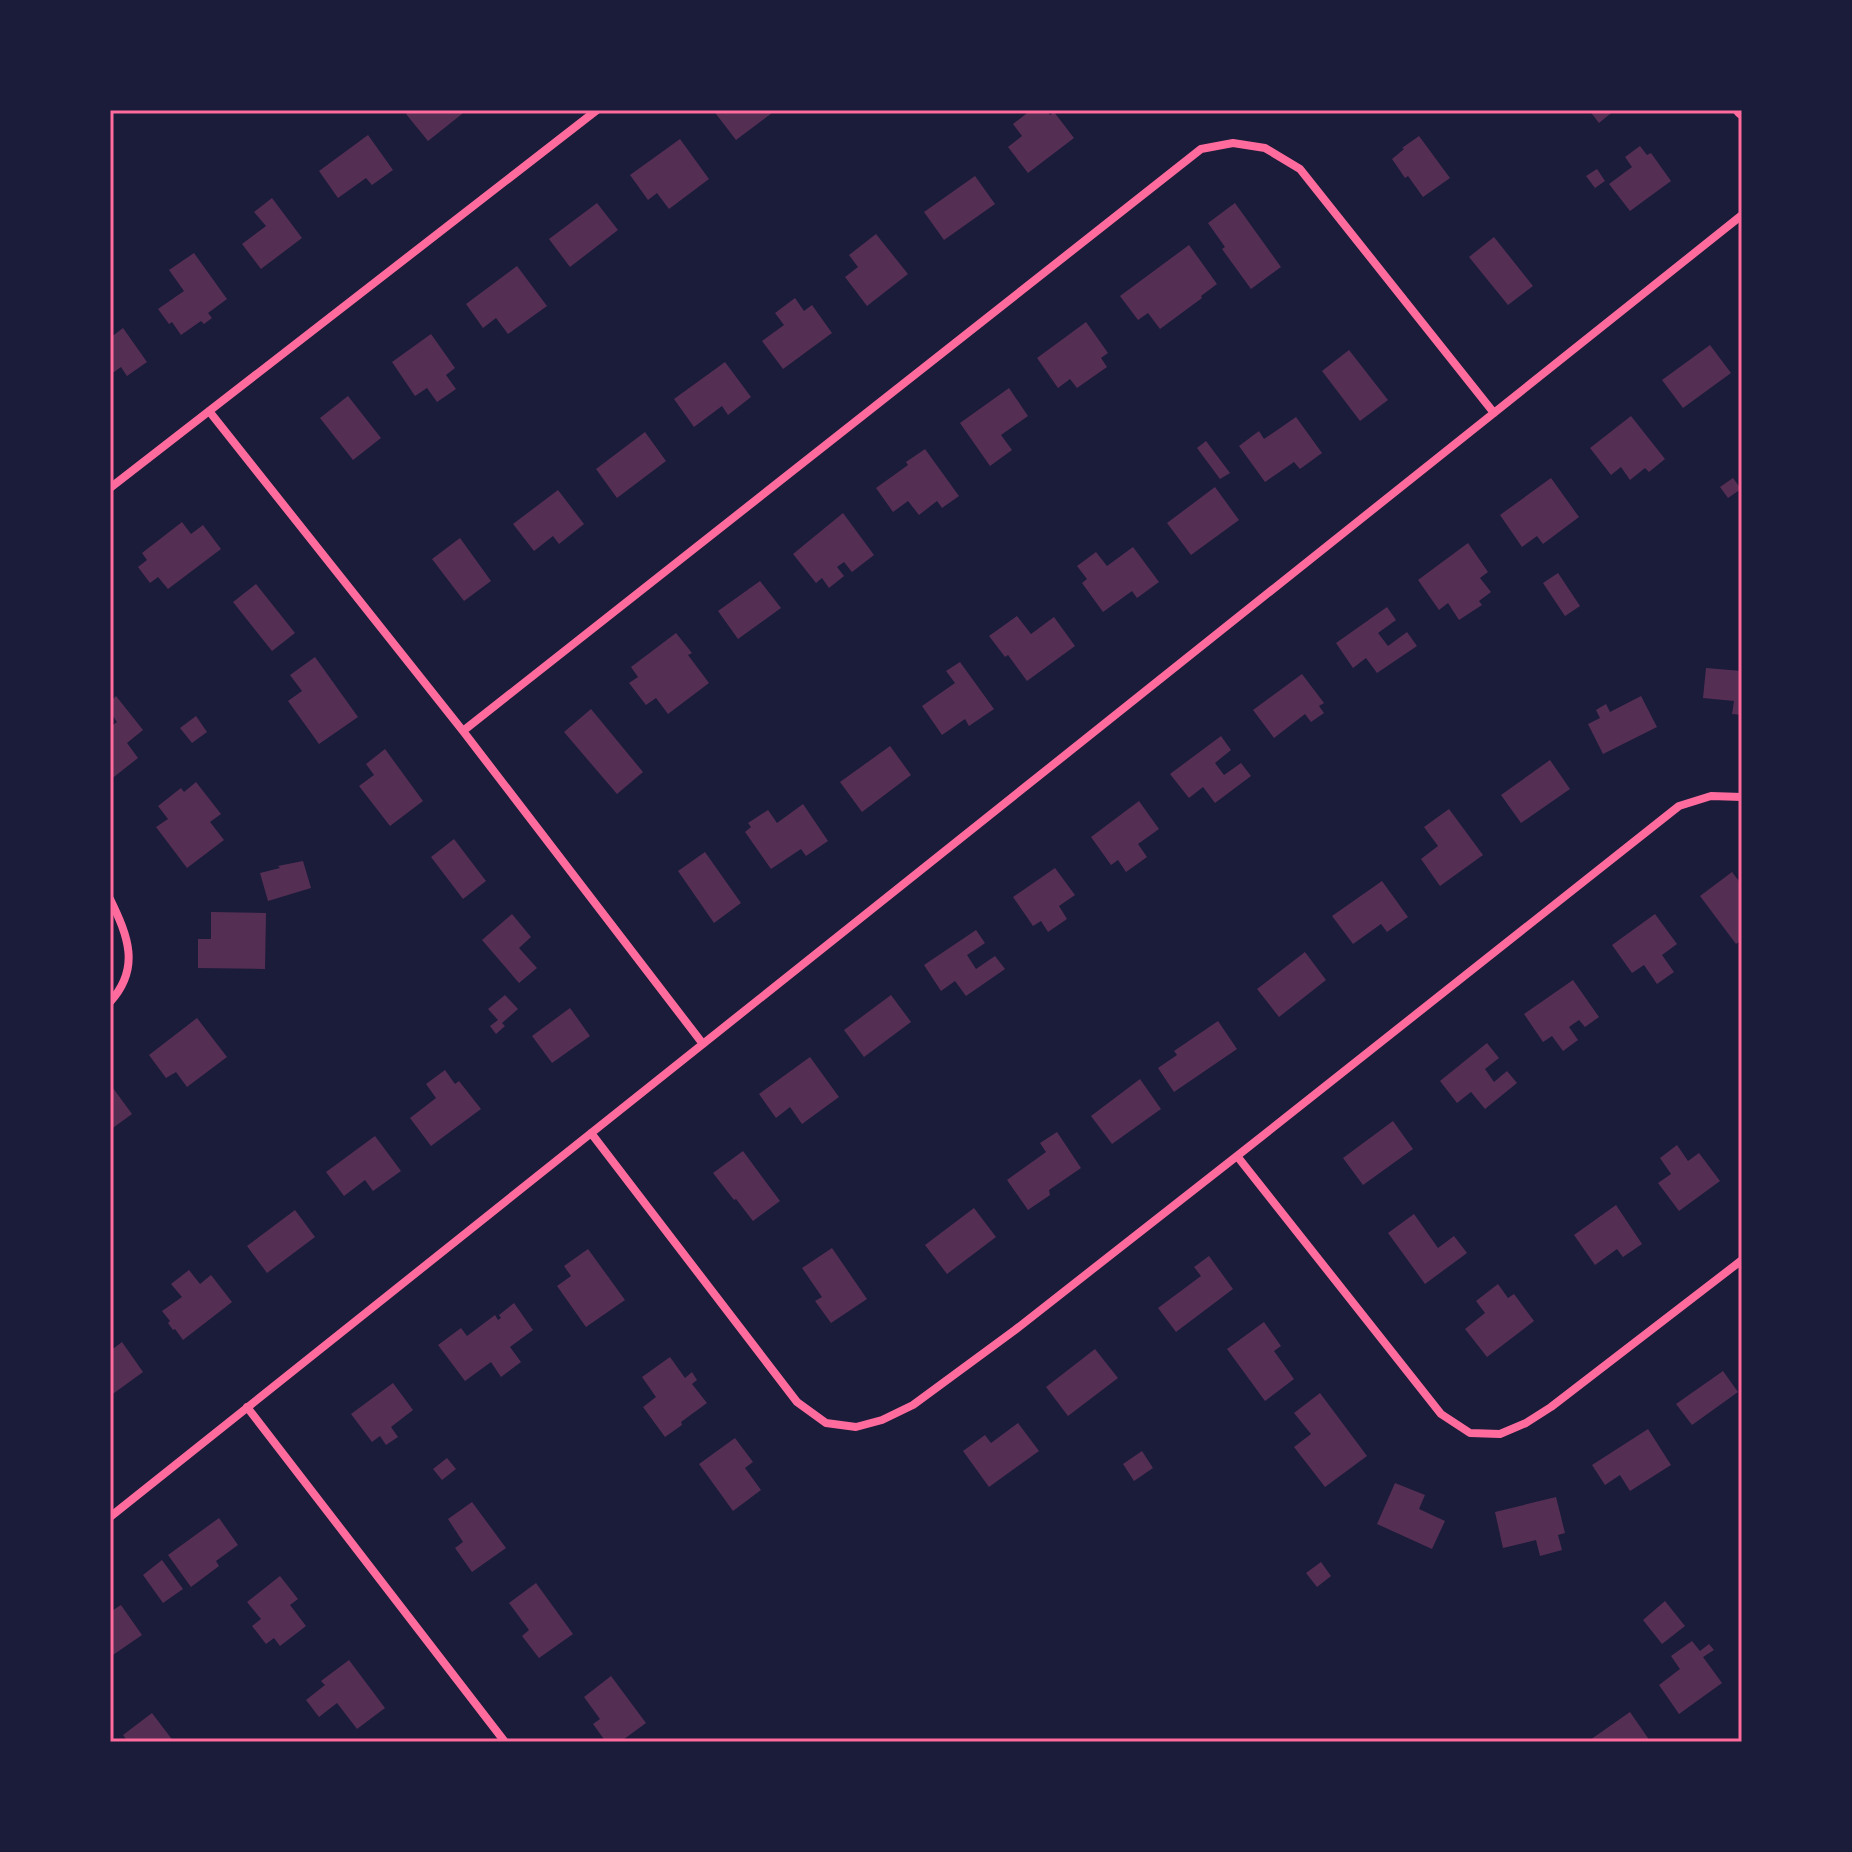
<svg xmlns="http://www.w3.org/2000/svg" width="1852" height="1852" viewBox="0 0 1852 1852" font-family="'Public Sans',sans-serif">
	<rect width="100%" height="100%" fill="#1b1b3a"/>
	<!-- building -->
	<path fill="#542f53" d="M411,110H467L428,141L406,114Z
		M713,110H776L736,140Z
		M1031,110H1046L1050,115L1054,112L1074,138L1028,173L1008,147L1022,136L1013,124Z
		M1589,110H1615L1599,123Z
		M368,135L393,170L372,185L366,178L338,198L319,171Z
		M1419,136L1450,178L1423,197L1408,176L1405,178L1392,159L1404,149L1402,148Z
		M680,139L709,179L669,209L657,193L648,200L630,175Z
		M1640,146L1647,155L1651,153L1671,181L1630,211L1609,184L1632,167L1625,157Z
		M1597,169L1605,181L1595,188L1586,176Z
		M975,176L995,204L944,240L924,212Z
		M272,198L302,238L261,269L242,244L266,226L254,212Z
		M597,203L618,230L570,267L549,239Z
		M1235,203L1281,267L1251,289L1222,249L1225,247L1208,223Z
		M876,234L908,274L867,306L845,277L858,267L849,255Z
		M1494,237L1533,286L1508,305L1469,257Z
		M1189,245L1217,284L1201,296L1202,298L1160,329L1148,313L1138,320L1120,296Z
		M194,253L227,299L208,313L212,318L204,324L201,321L181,335L172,322L169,324L158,309L184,291L169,270Z
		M517,266L547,306L508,334L496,318L483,328L466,304Z
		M795,298L804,311L812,305L832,333L783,369L762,341L784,325L775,313Z
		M1086,322L1108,353L1101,358L1107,367L1077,388L1070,379L1058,388L1037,358Z
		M123,328L147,362L127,376L121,367L110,375V338Z
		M431,334L455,368L446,375L456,389L437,402L427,388L415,396L392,362Z
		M1710,345L1731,373L1683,408L1662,380Z
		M1349,350L1388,400L1360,421L1322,371Z
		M725,362L751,397L728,415L722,406L694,427L674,399Z
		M1009,388L1028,416L1001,435L1012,450L990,466L960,423Z
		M348,396L381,438L353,460L320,418Z
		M1631,416L1665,459L1649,472L1645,468L1630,480L1621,467L1611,475L1590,448Z
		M1296,417L1322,453L1300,469L1294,462L1265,482L1239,446L1259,431L1264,439Z
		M645,432L666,461L617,498L596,469Z
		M1206,441L1230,473L1220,479L1197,448Z
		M925,449L959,496L942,508L937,501L919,515L908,501L893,512L876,488L908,465L906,462Z
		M1551,478L1579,517L1543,544L1537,536L1522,547L1500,515Z
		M1733,478L1741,489L1728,498L1720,487Z
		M1215,487L1239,520L1191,555L1167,523Z
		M558,490L584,524L559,544L553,536L534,551L513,524Z
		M843,513L874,555L852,572L844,562L837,567L844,576L829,588L822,578L816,583L793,554Z
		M182,522L191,534L203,525L221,549L168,589L158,577L150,583L138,567L147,560L142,553Z
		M460,538L491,581L464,601L432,559Z
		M1468,543L1488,572L1480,578L1491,592L1479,601L1482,605L1459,620L1448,603L1439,610L1418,580Z
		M1133,547L1159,582L1137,598L1132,591L1103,612L1082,583L1087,579L1077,566L1096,552L1107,566Z
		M1558,573L1580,606L1565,616L1543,583Z
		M760,581L781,608L738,639L718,611Z
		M256,584L295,633L272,651L233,602Z
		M1387,607L1396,620L1378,633L1388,646L1407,632L1417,646L1377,673L1366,658L1353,668L1336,643Z
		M1017,616L1031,634L1054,617L1075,646L1027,681L1008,655L1005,657L989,636Z
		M676,633L692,653L688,655L709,683L668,714L656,698L646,705L629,683L638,677L631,667Z
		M315,657L358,717L319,744L288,701L302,691L290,675Z
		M960,662L994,709L969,726L965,719L942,735L922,706L955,683L946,671Z
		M1706,668L1742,671V715L1732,714L1734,701L1703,698Z
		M1302,674L1324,703L1319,706L1324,713L1311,722L1305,714L1274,738L1253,710Z
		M116,696L143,730L127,743L138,758L110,780V727L117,722L110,712V702Z
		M1641,696L1657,727L1603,754L1588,724L1600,718L1596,710L1606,704L1610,712Z
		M591,709L643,772L617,794L564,732Z
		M196,716L207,732L192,743L180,728Z
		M1221,736L1231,750L1215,763L1224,775L1241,763L1251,776L1215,803L1203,787L1189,798L1170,774Z
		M890,746L911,775L862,812L840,782Z
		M385,749L423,801L390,826L359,786L374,775L366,764Z
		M1550,760L1570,789L1521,823L1501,795Z
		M196,782L221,814L210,822L224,840L187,868L156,827L168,819L158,806L181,788L184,792Z
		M1139,801L1159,829L1138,844L1147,857L1126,872L1118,860L1111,865L1091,837Z
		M803,804L828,841L806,856L801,849L771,869L745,832L751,827L748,823L768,810L777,823Z
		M1449,809L1483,855L1440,886L1421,859L1438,846L1424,827Z
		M454,839L486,881L463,899L431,857Z
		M705,852L741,903L714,923L678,871Z
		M303,861L311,888L268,901L260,873L280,868L278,866Z
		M1055,868L1075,895L1059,906L1067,919L1048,932L1041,921L1033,926L1013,897Z
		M1732,872L1742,885V940L1736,944L1700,896Z
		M1382,881L1408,917L1387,932L1381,924L1353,944L1332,916Z
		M211,912L266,913L265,969L198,968V939H211Z
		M512,914L531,937L519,948L537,968L519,983L482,940Z
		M1655,914L1677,944L1662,955L1674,972L1657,984L1644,965L1632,973L1612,945Z
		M976,930L985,943L967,955L976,969L995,956L1005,969L966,996L955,981L941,991L924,965Z
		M1305,952L1326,980L1279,1017L1257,989Z
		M1573,980L1599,1017L1585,1027L1579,1020L1569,1027L1578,1040L1563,1051L1552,1036L1543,1042L1524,1014Z
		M505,995L518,1009L502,1023L505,1026L496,1034L490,1026L498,1020L488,1009Z
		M891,995L911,1022L864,1057L844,1030Z
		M570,1008L590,1036L552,1063L532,1036Z
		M197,1018L227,1057L187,1087L176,1072L166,1078L149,1055Z
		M1218,1021L1237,1049L1174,1092L1158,1068L1177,1055L1174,1051Z
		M1487,1043L1499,1058L1485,1069L1494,1082L1507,1071L1517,1083L1485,1109L1471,1092L1457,1103L1440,1081Z
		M810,1057L839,1097L802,1124L790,1107L776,1118L759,1094Z
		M445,1070L455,1084L459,1081L481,1109L431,1146L410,1118L436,1098L426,1084Z
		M1140,1079L1161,1109L1112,1144L1091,1116Z
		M110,1084L132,1114L110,1130Z
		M1393,1121L1413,1149L1363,1185L1343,1158Z
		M1057,1132L1081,1168L1049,1190L1050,1195L1028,1210L1007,1180L1046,1152L1040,1143Z
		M375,1136L401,1171L373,1191L365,1180L344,1196L326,1172Z
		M1677,1145L1688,1161L1699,1153L1720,1181L1679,1211L1658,1183L1671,1174L1660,1158Z
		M743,1151L780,1201L753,1221L736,1199L734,1200L713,1173Z
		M1616,1205L1642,1244L1623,1257L1617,1249L1595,1265L1574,1235Z
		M974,1208L996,1237L947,1274L925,1245Z
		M295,1210L315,1237L267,1273L247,1246Z
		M1414,1214L1438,1248L1454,1236L1467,1253L1425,1284L1388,1233Z
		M832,1248L867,1299L831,1323L815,1301L822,1297L802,1268Z
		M588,1249L625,1300L586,1327L557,1286L571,1276L564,1266Z
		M1209,1256L1233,1289L1176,1332L1158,1308L1201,1276L1194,1267Z
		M189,1270L200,1284L211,1275L232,1302L183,1340L175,1329L173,1330L168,1323L170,1321L162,1311L182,1297L171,1284Z
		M1498,1284L1508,1298L1514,1294L1534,1321L1487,1357L1465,1329L1485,1313L1476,1301Z
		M514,1303L533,1330L510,1347L521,1362L501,1377L491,1362L465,1381L438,1345L461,1328L467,1336L495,1315L498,1320L501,1318L499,1315Z
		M1264,1322L1281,1346L1274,1351L1294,1379L1265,1401L1227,1349Z
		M122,1342L143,1372L110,1396V1351Z
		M1095,1349L1118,1378L1068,1416L1046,1387Z
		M670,1357L685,1378L692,1372L697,1380L692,1384L707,1403L681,1422L682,1425L665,1437L643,1407L656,1397L642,1377Z
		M1723,1371L1738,1392L1692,1425L1676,1404Z
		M393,1383L413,1410L391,1427L398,1437L386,1445L380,1436L372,1442L351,1414Z
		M1320,1393L1367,1456L1325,1487L1294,1447L1311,1434L1294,1413Z
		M1018,1423L1039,1451L989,1487L963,1451L985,1435L991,1443Z
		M1648,1429L1671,1465L1630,1491L1620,1475L1605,1485L1592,1465Z
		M735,1438L753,1462L745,1468L761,1490L733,1511L699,1464Z
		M1142,1451L1153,1468L1134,1481L1123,1464Z
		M447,1458L456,1469L442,1480L433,1469Z
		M1395,1483L1425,1495L1419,1509L1445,1521L1432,1549L1377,1524Z
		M1556,1497L1565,1533L1558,1535L1562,1550L1540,1556L1536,1540L1503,1548L1495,1512Z
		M472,1502L506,1548L472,1572L455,1548L463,1542L448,1519Z
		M219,1518L238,1545L216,1561L219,1566L191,1587L168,1555Z
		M162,1560L183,1589L163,1603L143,1575Z
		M1321,1562L1331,1576L1317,1587L1306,1573Z
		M280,1576L298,1599L290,1605L306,1626L280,1646L274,1638L266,1644L252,1626L261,1619L247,1602Z
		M536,1583L573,1634L539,1658L522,1636L529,1630L509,1603Z
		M1665,1601L1685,1626L1662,1644L1643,1620Z
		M121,1605L142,1635L110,1657V1612Z
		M1692,1641L1700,1651L1709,1644L1714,1650L1703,1657L1722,1683L1679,1714L1659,1685L1680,1669L1671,1656Z
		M349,1660L385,1708L357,1729L337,1703L319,1717L306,1700L325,1685L321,1681Z
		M611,1676L646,1723L620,1742H606L593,1724L600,1719L584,1697Z
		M1630,1712L1650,1741L1648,1742H1587Z
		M152,1713L174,1742H128L123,1735Z"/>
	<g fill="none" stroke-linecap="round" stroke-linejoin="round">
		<!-- minor -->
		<path stroke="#ff6b9d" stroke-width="8" d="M209,411L463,731L703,1044
			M110,488L597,110
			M463,731L1201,149L1233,143L1265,148L1300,169L1494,413
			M110,899C128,936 141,968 110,1002
			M591,1133L797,1402L826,1423L856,1427L882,1420L913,1405L1015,1330L1237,1156L1679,806L1711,796L1742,797
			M1237,1156L1441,1414L1470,1433L1500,1434L1526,1423L1551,1407L1742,1260
			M247,1407L505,1742
			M110,1517L1742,215"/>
		<!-- tertiary -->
		<path stroke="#ff6b9d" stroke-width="14" d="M1740,110L1742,112"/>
	</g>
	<!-- border -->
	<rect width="1852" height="1852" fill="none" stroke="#1b1b3a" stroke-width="224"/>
	<rect x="112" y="112" width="1628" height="1628" fill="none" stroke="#ff6b9d" stroke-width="3"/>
</svg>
